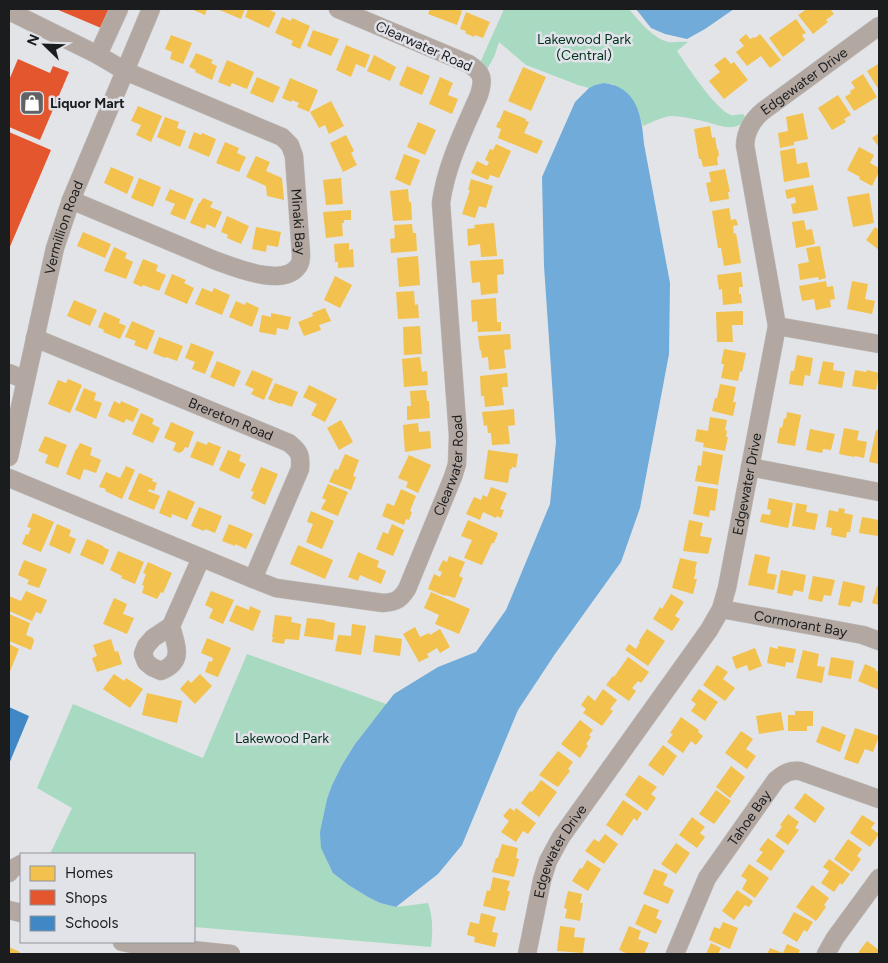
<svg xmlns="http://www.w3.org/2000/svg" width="888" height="963" viewBox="0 0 888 963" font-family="Figtree,sans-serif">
	<rect width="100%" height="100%" fill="#e3e4e7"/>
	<!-- green -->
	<path fill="#a8dac2" d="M504,9H629C638,20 653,38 668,42C675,43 682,41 688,42L677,51C687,66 716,110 731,115C734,116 739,114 743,114L746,118C738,133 720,126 707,122C698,120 681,116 672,116C664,116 650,123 643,126L638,110L613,84L604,83L595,85L589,88L578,85L526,65L499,42L494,57L486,71L480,63Z
		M247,654L389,705L373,721L355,744L342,765L332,785L327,799L323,819L350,886L368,897L380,903L396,907L428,903C433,917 433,932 431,947L194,927V854H50L72,808L37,788L73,704L203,758Z"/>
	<!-- water -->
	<path fill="#70abd9" d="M636,9H734L705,29L687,39L665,34L651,28Z
		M604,83C637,87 642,116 644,144L670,283L669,354L640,508L621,562L555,654L518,710L462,845L438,874L396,907L380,903L368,897L350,886L333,873L321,848L320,832L327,799L332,785L342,765L355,744L394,694L438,667L476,652L506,610L550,504L556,442L544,266L542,177L575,102L589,88L595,85Z"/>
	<!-- homes -->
	<path fill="#f2c14e" d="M191,9H207L205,15Z
		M217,9H245L241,19Z
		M248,9H267L276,13L269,28L245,17Z
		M430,9H457L462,11L457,25L428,14Z
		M807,9L810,10L812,9H830L834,14L826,20L828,22L813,34L798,15Z
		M466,12L490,22L483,38L475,35L474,37L465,33L466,31L460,29Z
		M282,17L291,21L292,18L310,26L300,49L291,45L293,41L275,33Z
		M796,19L806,33L802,35L805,40L783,57L769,38Z
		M313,30L339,39L331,56L307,46Z
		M746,34L750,39L754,37L755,38L760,34L781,60L770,68L761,56L747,66L736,52L744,46L739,40Z
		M171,35L192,43L183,64L170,59L172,52L165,49Z
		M346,45L370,55L365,68L356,64L351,77L336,70Z
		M196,53L213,60L211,63L217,66L212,80L195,72L196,70L189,67Z
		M374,55L396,67L390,81L367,71Z
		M725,57L731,64L734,62L748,80L724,99L709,81L720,72L714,65Z
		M227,60L254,72L247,89L232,83L230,87L218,82Z
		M878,64L879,65V90L867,71Z
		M407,66L430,76L422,95L399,85Z
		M523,67L546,77L531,111L508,101Z
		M863,74L877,97L854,111L845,97L851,93L850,91L855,88L851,82Z
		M257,77L280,87L273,103L250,93Z
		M440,77L453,83L448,95L458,99L452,114L429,104Z
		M290,78L318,90L309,112L297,107L299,103L292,100L291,102L282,98Z
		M838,95L851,115L844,119L846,122L832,130L818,108Z
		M331,101L344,126L329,134L325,125L319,128L310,112Z
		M138,106L162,116L151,142L136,135L141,125L131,121Z
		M504,110L526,119V121L529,122L524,133L543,141L537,154L498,138L501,129L496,127L498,122H499Z
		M803,113L808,139L794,142V145L780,148L778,133L788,131L786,117Z
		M165,117L179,122L177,128L186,131L180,147L157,137Z
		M418,122L436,130L425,155L407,147Z
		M710,126L712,138L715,137L717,149H718L719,156L717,157L718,165L703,167L701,159H699L694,129Z
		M194,132L201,135L202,133L216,139L209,157L188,148Z
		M879,133V147L872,138Z
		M346,135L354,151L351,153L357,165L343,172L330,143Z
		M225,142L239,148L237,153L246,157L239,172L216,163Z
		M496,144L511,151L499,178L490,175L488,180L471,173L477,161L487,166L489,162L485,160L490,149L493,150Z
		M859,147L874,155L870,163L879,168V172L872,186L859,179L860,177L847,170Z
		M795,148L797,164L807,162L810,177L784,182L780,151Z
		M404,154L420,160L410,186L395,179Z
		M256,156L270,162L266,171L282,178L284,200L267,196L266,186L246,177Z
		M111,167L134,177L127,194L104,183Z
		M725,169L730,192H728L729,199L710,202L706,183L711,182L709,172Z
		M139,178L161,187L153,207L131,198Z
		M341,178L343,204L326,205L323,180Z
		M471,179L493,186L486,208L479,206L475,218L462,214L470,190H468Z
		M813,185L818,210L793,214L791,204L796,203L795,197L787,199L785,190Z
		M170,189L194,199L185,220L170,214L175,204L165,200Z
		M408,189L409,202H411L412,220L393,221L390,191Z
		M869,193L874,223L853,227L847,197Z
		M203,198L213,202L210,207L222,212L215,228L207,224L205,229L190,223L199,203H200Z
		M729,208L731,220L736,219L738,225L733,226L734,234L736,233L741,263L724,266L721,248H718L712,211Z
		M351,210V220H344V223H342L343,236L326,238L323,212Z
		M227,216L249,226L241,244L227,238L228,235L221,232Z
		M804,220L806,230L812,229L815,244L796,248L792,222Z
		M494,223L497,256L481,257L480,244L468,246L467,229L475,228L474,225Z
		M412,224L413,233H416L417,251L391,253L390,239L395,238L394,225Z
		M256,227L281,232L278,247L267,245L266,252L252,249Z
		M875,227L879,230V250L866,240Z
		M83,232L111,244L105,258L77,246Z
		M349,243V250L353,249L354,267L338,268V262H335L334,244Z
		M820,246L826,278L819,280L818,277L800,280L798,264L809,262L806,248Z
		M114,247L127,253L125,258L133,262L126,279L104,271Z
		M418,256L420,285L399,287L397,258Z
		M143,259L158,265L156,271L166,275L159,291L143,285L142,287L133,283Z
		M503,259L504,274L497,275L498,293L481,295L480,282L472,283L470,261Z
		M741,272L743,287H739V294H741L742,303L723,305L722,289L719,290L717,275Z
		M172,274L186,280L184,283L194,288L187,304L164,294Z
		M335,276L352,285L340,308L324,300Z
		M826,281L827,287L833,286L835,299L830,300L831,307L816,310L814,299L802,301L799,286Z
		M852,281L868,284L865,299L875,301L872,314L847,309Z
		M202,288L212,292L214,288L230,295L222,315L195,304Z
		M414,291L415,305L418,304L419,318L398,319L396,292Z
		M496,298L497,322H501V331L478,332L477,321L472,322L471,300Z
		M74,300L97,310L90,326L67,316Z
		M236,301L245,305L246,302L259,308L252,327L229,317Z
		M325,308L331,321L319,325L321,330L304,336L298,322L313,316L312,313Z
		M743,311V325H732L733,342H717L716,312Z
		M104,312L120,319L119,323L126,326L120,339L103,332L104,330L98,327Z
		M271,313L291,317L288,330L277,328L276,335L259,332L262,315L271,317Z
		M132,321L155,331L147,350L134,345L136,341L125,337Z
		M420,326L422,354L404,355L403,327Z
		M510,334L511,349L504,350L506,368L489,370L488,357L482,358L481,350L480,351L478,336Z
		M159,337L183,346L177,361L166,357L165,358L153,353Z
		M191,343L214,352L205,374L192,369L195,362L185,358Z
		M724,349L746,353L742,372L740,371L738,381L721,378L724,364H721Z
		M797,355L813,358L810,376L805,375L803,386L789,384L791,371H794Z
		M420,357L422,372L427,371L428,385L404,387L402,359Z
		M217,361L241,371L234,387L210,377Z
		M823,361L834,363L833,370L845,372L842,388L818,384Z
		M252,370L273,379L264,400L251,394L254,389L245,385Z
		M855,370L866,372L867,370L879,373L876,390L852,386Z
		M507,373L508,387H502L504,405L485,407L484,396H481L480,376Z
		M68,379L82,385L70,413L48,404L58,380L66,383Z
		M275,383L298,392L292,407L281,403L280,404L268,399Z
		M720,384L736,387L733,402H736L733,416L712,411L715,398H717Z
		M309,385L337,399L325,422L311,415L317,404L303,397Z
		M84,388L96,393L94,400L102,403L96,419L75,410Z
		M426,390L427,401H429L430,418L407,420V406H411L410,391Z
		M114,401L120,404L121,401L139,409L133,422L126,419L124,423L108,416Z
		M514,409L515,425L508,426L510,444L492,445L491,433H488L487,425L484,426L482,412Z
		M787,412L801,415L795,446L777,443L780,427L782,428L784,418L786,419Z
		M141,413L154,419L152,424L160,428L153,443L132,434Z
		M710,417L727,420L725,430L727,431L726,437H728L725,451L703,447L704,443L695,441L697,429L708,431Z
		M341,420L353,442L339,450L327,428Z
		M171,422L194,432L188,448L185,447L183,451L179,453L173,450L176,443L164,438Z
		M418,423L419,432L430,431L431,448L405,452L403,425Z
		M844,428L859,431L857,440L867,442L864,458L855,456L854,457L839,454Z
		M810,429L835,434L831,450L823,449L822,453L806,450Z
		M876,430H879V464L869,462Z
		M45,436L67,445L58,468L45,463L48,455L38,451Z
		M197,441L207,445L208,442L221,447L213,466L190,457Z
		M80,443L92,448L90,455L101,460L96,473L84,469L80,480L66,474L76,449H77Z
		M228,450L241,455L239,461L246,464L239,479L219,470Z
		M488,450L518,454L516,468L512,467V469H510L508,483L484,479Z
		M703,451L723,455L718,485L695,481L698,465L701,466Z
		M345,454L359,460L353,476L356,477L351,490L329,482L335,469L338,470Z
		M409,455L431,465L418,493L406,487L408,482L398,478Z
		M126,466L135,470L122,499L105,491L106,489L99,487L106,472L120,478Z
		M261,467L278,474L265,505L251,498L254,492L251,491Z
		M139,473L153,479L152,481L157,483L154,491L149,489L148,491L160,496L154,510L128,499Z
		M328,484L348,492L338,516L321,509L326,500L322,498Z
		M698,486L718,489L715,511L710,510L709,517L693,514Z
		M491,487L507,493L500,509L504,510L501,518L497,516L496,518L483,512L480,520L466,514L474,497L481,500L483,495L487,497Z
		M401,489L416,496L410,511L412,512L409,520L406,519L404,525L382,516L387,503L394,506Z
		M168,490L195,502L187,520L172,514L171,518L159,513Z
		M769,498L793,503L788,528L760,522L762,514L770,515L771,510L767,509Z
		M796,503L807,505L806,512L818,514L815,530L792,526Z
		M199,507L222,516L215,533L205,529L204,531L191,526Z
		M839,508L845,509L844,513L853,515L850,532H847L846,538L831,535L832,528L826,527L829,510L838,512Z
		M311,511L334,521L322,549L306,542L313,524L307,522Z
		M33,513L54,522L41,552L22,544L26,534L28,535L31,528L27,527Z
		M862,517L879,520V534H878V536L859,533Z
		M468,520L498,533L494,543H492L482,565L464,558L472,540L461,536Z
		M689,520L703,523L700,536L712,538L708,554L683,551Z
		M57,524L71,530L69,536L76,539L70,554L49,545Z
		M229,524L253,534L246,549L235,544V546L222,541Z
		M392,524L404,530L393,556L376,549L383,532L388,534Z
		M87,539L103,546V547L109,550L103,565L80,555Z
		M298,545L333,560L325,579L290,564Z
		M118,551L144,562L135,584L121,578L122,576L110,570Z
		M358,552L379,561L377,567L386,571L381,584L360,575L358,581L348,577Z
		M755,554L770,557L767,573L777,575L774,590L748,585Z
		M449,556L465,562L459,576L463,578L455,598L445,595V596L428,589L434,574L440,577L442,572L438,570L443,560L447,562Z
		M680,558L697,562L695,570H696L694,579H697L693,594L672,588Z
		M24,560L47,569L39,588L27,584L29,580L18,575Z
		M148,562L172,573L163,593L161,592L157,599L142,593L144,586L142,585L146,574L143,573Z
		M781,570L806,575L803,592L794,590L792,596L777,593Z
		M813,576L835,580L831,596L824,595L822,602L808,599Z
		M843,581L865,586L862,603L852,601L850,607L838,605Z
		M877,586L879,587V605L872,603Z
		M26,591L47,600L41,614L36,612L32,621L9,611V596L21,601Z
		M211,591L234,600L223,624L209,618L213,609L205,605Z
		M431,592L470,609L459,634L435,624L439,615L424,608Z
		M671,594L684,602L675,616L680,619L672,631L653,619L660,607L662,609Z
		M114,598L127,604L123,614L134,618L127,634L103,624Z
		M236,605L249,610L250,606L261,611L253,631L229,621Z
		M9,614L30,623L26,635L33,638L34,641L31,650L9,641Z
		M275,615L292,617L291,622L301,624L299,640L285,639L284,644L272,642L273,637H272Z
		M307,618L325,620V621L335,623L333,640L304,636Z
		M352,624L366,626L361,655L335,651L338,635L351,636Z
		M415,627L420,637L429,633L430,635L440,629L450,647L440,653L437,648L427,654L429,657L419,662L403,634Z
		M647,629L665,641L648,666L625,650L629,644L636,649L640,642L639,641Z
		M375,635L402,639L400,656L373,652Z
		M207,638L231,648L218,677L205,672L209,661L212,662L213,658L201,653Z
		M111,639L115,652L118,651L122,664L97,672L92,658L97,656L93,645Z
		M9,644L19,649L9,674Z
		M778,646L796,649L793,663L786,662L785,667L767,663L770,647L778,649Z
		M755,648L762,666L749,671L747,665L736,669L732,657Z
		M803,650L819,654L817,666L825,667L822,683L796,678Z
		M628,657L649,672L641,683L638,681L632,688L636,691L629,701L606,685L613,676L614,677Z
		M831,657L854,661L851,679L828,675Z
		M865,664L876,669L875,670L879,672V690L858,681Z
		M717,665L728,672L723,679L735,688L725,701L703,685Z
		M114,674L124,681L126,678L143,689L130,708L103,689Z
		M200,674L212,686L195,704L180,689L188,680L191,683Z
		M603,689L617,700L610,709L613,711L602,726L583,713L586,709L581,705L588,695L595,701Z
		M699,689L718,702L705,721L691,711L696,704L691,700Z
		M147,693L182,701L177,723L142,715Z
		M795,711H813V726H807V731H788V715H795Z
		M781,712L784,730L759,734L756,716Z
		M681,717L699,730L698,732L703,736L696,745L691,741L683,753L667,742L673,734L670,733Z
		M580,720L593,730L589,735L591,737L586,744L588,746L580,758L561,744Z
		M822,726L846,735L840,752L816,742Z
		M855,728L879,736L873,752L865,749L858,764L844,759Z
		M741,731L753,739L746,749L756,756L747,769L725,753Z
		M663,745L677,756L663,776L648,765Z
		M558,751L573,762L568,769L570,771L558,787L539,775Z
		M731,766L745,777L730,798L716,787Z
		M639,775L657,787L651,794L656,798L647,811L625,795Z
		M541,780L557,792L539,817L521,803L530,791L532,792Z
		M716,790L731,801L714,824L699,814Z
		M805,793L825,808L815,823L794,808Z
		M623,800L642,813L637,821L634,818L622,836L606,825Z
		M510,808L514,811L516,808L536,823L528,834L523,831L516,842L501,832L509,821L503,816Z
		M788,814L799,822L795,828L799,830L788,845L775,836L782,827L780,825Z
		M862,815L875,823L871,828L879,834L870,847L850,833Z
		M692,817L705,827L700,833L705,837L697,848L679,835Z
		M605,834L618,844L604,864L585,851L594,839L599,842Z
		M768,838L785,851L771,871L756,861L763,852L759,850Z
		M848,839L862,849L857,856L861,859L852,872L834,859Z
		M676,843L690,853L676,874L661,864Z
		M502,844L518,848L516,858L519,859L514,877L492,872L496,858H498Z
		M829,859L850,874L842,885L840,883L834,892L821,883L829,871L823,867Z
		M587,860L601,869L588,891L572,881L580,868L582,869Z
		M749,864L769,878L755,898L742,889L747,880L741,876Z
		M654,869L668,874L663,885L674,890L668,904L643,894Z
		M493,877L510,881L507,891H510L505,911L483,906L487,890L490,891Z
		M812,885L829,898L824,905L826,907L816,921L796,907Z
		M737,890L753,901L749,907L745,905L734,920L722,911Z
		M568,891L582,894L580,903H583L580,921L565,918L567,909L564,908Z
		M644,904L659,910L656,918L662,921L656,934L635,924Z
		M794,912L813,922L807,932L804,930L797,942L782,933Z
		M481,913L496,917L492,932L498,933L495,947L474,942L475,937L467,935L470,922L479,924Z
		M723,922L738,928L730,949L709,940L714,927L720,929Z
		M560,926L575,928L574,937L585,938L583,953L557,951Z
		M629,926L641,931L638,939L649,943L644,954H628L619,950Z
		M867,941L879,950V954H857Z
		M711,943L721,948L718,954H706Z
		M787,944L800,950L798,954H767L770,948L783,953Z
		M9,947L20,952L19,954H9Z"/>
	<!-- shops -->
	<path fill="#e4572e" d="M56,9H109L101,28Z
		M18,59L50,73L53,66L69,72L40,140L9,127V80Z
		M9,132L51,150L9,249Z"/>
	<!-- schools -->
	<path fill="#3f88c5" d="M9,707L29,716L9,764Z"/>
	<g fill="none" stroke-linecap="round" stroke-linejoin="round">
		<defs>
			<g id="minor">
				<path id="s1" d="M9,11L98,55L125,71L282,137L290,145L294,156L301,254C301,257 301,262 299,265C285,289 234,267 214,260L71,200"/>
				<path d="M98,55L119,9"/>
				<path d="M777,326L879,344"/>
				<path id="s2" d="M35,338L289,443C300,452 301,455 300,469L253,579"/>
				<path d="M9,373L25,380"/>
				<path id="s3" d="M9,457L55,248L71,200L151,9"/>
				<path d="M750,467L879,492"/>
				<path id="s4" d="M9,478L253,579L276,588L383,603C396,602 400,600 407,589L453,477L457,464L458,436L441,203C446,165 464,130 479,95C484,79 483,73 469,64L338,9"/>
				<path id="s5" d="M721,609L863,635L879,641"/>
				<path d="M171,626C176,646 185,661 161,671L152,667L146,662L143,654L146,646L153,638L171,626L201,558"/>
				<path d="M9,873L12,869L21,864"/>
				<path d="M9,910L21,913"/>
				<path d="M122,942L132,944L231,954"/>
				<path id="s6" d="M527,954L542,880L548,861L561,837L709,630L721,609L727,588L777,326L745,145C746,130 752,120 763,111L879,26"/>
				<path id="s7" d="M675,954L707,878L776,780C784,773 790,770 800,771L879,799"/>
				<path d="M826,954L835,938L879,878"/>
			</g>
		</defs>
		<!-- minor casing -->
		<use href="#minor" stroke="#c0c0c2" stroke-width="19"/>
		<!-- minor -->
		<use href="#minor" stroke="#b3a8a1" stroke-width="18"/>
	</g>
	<!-- icons -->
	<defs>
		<symbol id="shop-square" viewBox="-11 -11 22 22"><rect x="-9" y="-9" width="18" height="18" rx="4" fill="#616264" stroke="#e1e3e9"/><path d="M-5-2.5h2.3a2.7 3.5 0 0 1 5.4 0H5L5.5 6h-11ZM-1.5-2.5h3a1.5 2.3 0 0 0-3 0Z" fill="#fff"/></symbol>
	</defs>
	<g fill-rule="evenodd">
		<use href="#shop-square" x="18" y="89" width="28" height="28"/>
	</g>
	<g text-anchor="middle" stroke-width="5" stroke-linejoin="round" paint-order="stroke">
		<!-- park labels -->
		<g font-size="14" fill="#01321e" stroke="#e1e3e9">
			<text x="584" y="44">Lakewood Park<tspan x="584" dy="16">(Central)</tspan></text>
			<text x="282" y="743">Lakewood Park</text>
		</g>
		<!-- street labels -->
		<g font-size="14" fill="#1b1c1e" stroke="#e1e3e9">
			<text transform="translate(424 46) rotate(24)" y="5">Clearwater Road</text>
			<text dy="5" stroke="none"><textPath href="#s6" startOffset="964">Edgewater Drive</textPath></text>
			<text dy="5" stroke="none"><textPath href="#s1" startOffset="390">Minaki Bay</textPath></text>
			<text dy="5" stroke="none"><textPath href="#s3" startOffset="236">Vermillion Road</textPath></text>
			<text dy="5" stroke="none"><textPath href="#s2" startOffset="212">Brereton Road</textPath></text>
			<text dy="5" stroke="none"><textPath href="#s4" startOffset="558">Clearwater Road</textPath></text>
			<text dy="5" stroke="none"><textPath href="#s6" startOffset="529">Edgewater Drive</textPath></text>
			<text dy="5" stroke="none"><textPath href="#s5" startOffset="81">Cormorant Bay</textPath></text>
			<text dy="5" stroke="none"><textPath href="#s7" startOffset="156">Tahoe Bay</textPath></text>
			<text dy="5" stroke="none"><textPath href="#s6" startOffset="109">Edgewater Drive</textPath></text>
		</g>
		<!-- poi labels -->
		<g font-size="14" font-weight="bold" fill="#1b1c1e" stroke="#e1e3e9" text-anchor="start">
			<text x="50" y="108">Liquor Mart</text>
		</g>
	</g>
	<!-- border -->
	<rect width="888" height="963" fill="none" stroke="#1b1c1e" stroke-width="20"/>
	<!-- legend -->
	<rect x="20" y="853" width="175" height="90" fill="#e1e3e9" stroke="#929398"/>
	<rect x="30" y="866" width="25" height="15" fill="#f2c14e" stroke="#929398"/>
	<text x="65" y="878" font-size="15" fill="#1b1c1e">Homes</text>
	<rect x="30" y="890" width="25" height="15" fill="#e4572e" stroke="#929398"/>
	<text x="65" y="903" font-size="15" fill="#1b1c1e">Shops</text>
	<rect x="30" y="916" width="25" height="15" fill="#3f88c5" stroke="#929398"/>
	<text x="65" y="928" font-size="15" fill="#1b1c1e">Schools</text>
	<!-- north arrow -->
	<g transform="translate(45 45) rotate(293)" stroke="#e1e3e9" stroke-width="4" paint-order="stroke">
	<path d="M0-4L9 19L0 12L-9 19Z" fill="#1b1c1e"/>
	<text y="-8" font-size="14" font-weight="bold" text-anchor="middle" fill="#1b1c1e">N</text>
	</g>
</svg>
